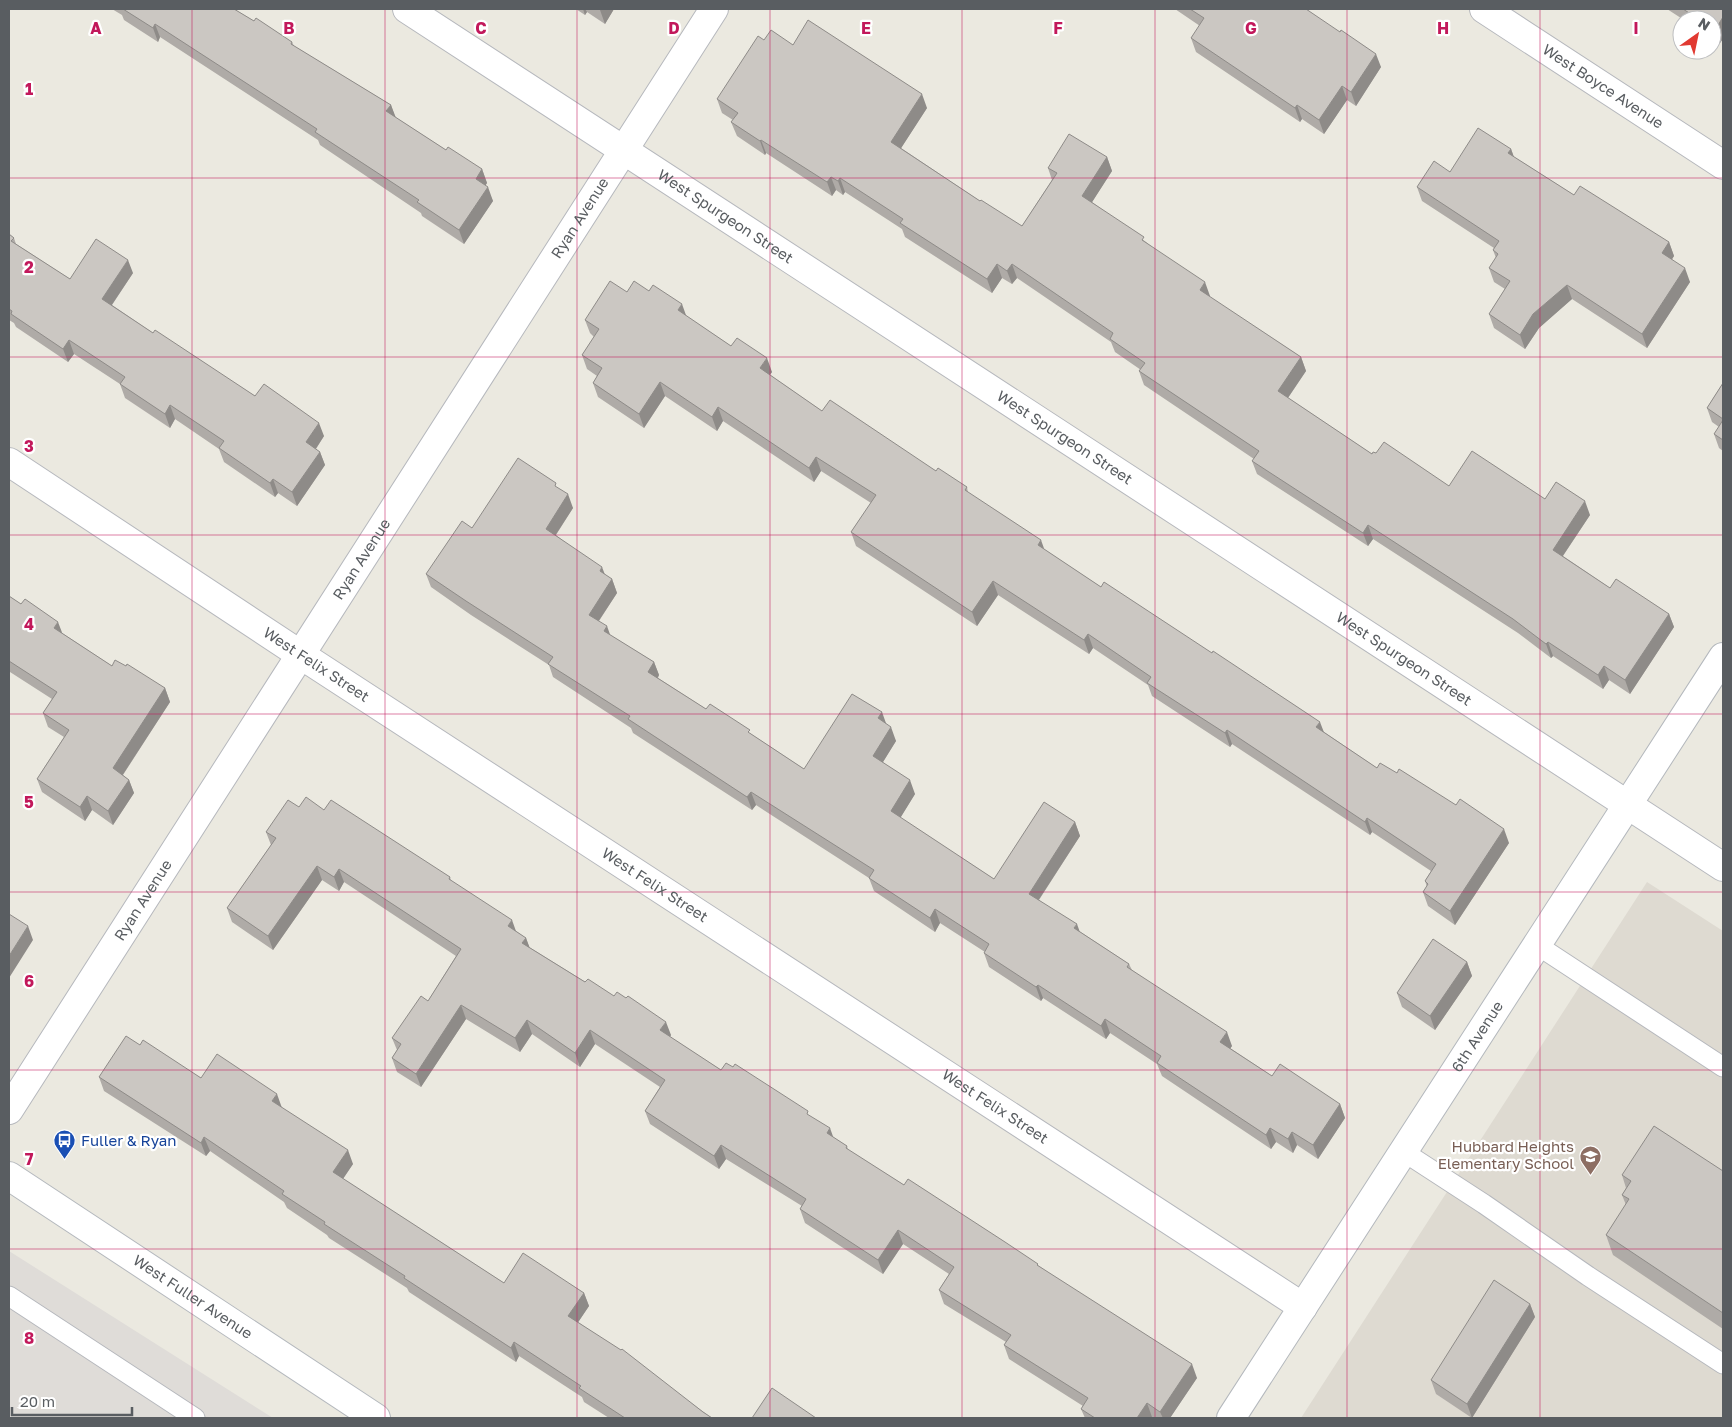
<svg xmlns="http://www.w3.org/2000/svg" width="1732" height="1427" viewBox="0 0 1732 1427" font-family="'Golos Text',sans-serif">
	<rect width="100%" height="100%" fill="#ebe9e0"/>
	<!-- industrial -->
	<path fill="#dfdcd8" d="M9,1251L273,1418H9Z"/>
	<!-- education -->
	<path fill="#dedad1" d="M1647,882L1723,931V1418H1301Z"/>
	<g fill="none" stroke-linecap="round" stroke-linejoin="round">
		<defs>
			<path id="lane" d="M1537,945L1723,1067
				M1404,1152L1484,1204L1588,1276L1723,1364
				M9,1296L195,1418"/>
			<g id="street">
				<path id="s1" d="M407,9L1723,867"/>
				<path id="s2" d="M1484,9L1723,165"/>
				<path id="s3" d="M9,462L301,655L1303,1307"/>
				<path id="s4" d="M9,1110L714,9"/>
			</g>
			<g id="secondary">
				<path id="s5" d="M9,1176L376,1418"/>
				<path id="s6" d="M1231,1418L1723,657"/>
			</g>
		</defs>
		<!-- lane casing -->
		<use href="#lane" stroke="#b6b8bd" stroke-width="21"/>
		<!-- street casing -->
		<use href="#street" stroke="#b6b8bd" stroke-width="30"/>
		<!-- secondary casing -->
		<use href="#secondary" stroke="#b4b8bd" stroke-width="30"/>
		<!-- lane -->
		<use href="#lane" stroke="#fff" stroke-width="19"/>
		<!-- street -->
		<use href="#street" stroke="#fff" stroke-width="28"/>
		<!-- secondary -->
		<use href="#secondary" stroke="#fff" stroke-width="28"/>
	</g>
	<!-- wall -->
	<path fill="#afaba7" d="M112,9H234L254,21L292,42L294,46L391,105L395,117L446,150L482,169L487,183L485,185L493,201L464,244L422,216L421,213L320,145L318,140L160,37L158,42L124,20L122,15Z
		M576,9H614L605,24L587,12L585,15Z
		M1175,9H1306L1381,67L1356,106L1347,100L1324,134L1302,119L1300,122L1196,52L1191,38L1200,26Z
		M1667,9H1723L1720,43L1712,38V20H1684Z
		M764,40L793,45L927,108L901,148L980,201L1022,226L1052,180L1048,168L1107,157L1112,171L1092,202L1146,242L1210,296L1209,297L1301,357L1306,371L1288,398L1372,454L1449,486L1545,499L1590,515L1563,556L1610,588L1669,614L1674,627L1630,694L1609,680L1603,689L1553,656L1551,658L1518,633L1373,539L1368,546L1257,474L1252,461L1254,459L1144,385L1139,371L1141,370L1115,352L1111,342L1017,278L1012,284L1002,278L992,293L905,237L902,229L845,192L843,195L836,190L832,196L766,153L765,155L737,136L731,122L733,120L722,113L717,99Z
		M1511,149L1514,157L1574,195L1669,242L1674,256L1672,259L1690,282L1647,348L1572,299L1539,328L1525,349L1494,328L1489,314L1505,289L1494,282L1489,268L1496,258L1493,250L1494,248L1422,201L1417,187L1450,172Z
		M9,234L14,238L16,244L70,279L133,273L112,305L153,333L255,396L324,436L316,449L320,452L325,465L297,506L278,493L275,497L224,462L219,449L175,419L170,428L125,398L120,384L74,354L68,362L16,327L14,323L9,320Z
		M649,291L731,346L772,372L770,375L822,411L967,487L968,493L1045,550L1101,587L1324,732L1377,768L1509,843L1455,925L1428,906L1423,892L1427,887L1425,881L1431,871L1372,832L1370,835L1232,744L1230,747L1152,696L1148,685L1093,648L1089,654L998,595L977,626L856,546L851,532L871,503L821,471L814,482L723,421L717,431L665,396L644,428L598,397L593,383L597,376L587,369L582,355L594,337L590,333L585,320L627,292Z
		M1723,383V451L1719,448L1714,434L1719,427L1712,422L1707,408Z
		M558,488L573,508L556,535L605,575L612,579L617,593L599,621L610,635L654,662L659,675L658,678L706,709L751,734L804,769L886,724L896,741L883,762L915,794L900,818L994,879L1075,822L1080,836L1039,900L1079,931L1129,964L1132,970L1232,1046L1230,1048L1272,1076L1340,1104L1345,1118L1318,1159L1297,1145L1293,1153L1276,1142L1271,1149L1162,1076L1157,1064L1110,1033L1106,1039L1043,998L1041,1001L989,967L984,953L985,952L940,923L935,932L874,891L869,878L756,805L752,810L633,733L631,728L553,677L549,665L471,615L431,587L426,574L472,528Z
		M9,596L62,633L112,666L165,688L170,702L123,775L129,780L134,793L113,825L92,810L85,821L42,792L37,779L64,737L48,727L43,713L52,699L10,672L9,674Z
		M299,807L324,810L450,877L451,881L516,931L526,938L529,947L671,1035L670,1037L721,1070L810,1116L834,1138L847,1146L848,1150L904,1185L1039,1266L1197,1378L1170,1418H1154L1152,1417L1151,1418H1085L1081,1409L1083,1406L1009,1359L1004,1345L1006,1342L944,1304L939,1290L949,1274L903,1244L883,1274L805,1223L800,1209L802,1206L726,1159L719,1169L650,1124L645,1111L660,1087L595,1044L580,1067L532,1034L520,1052L466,1019L421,1087L397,1072L392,1058L397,1050L392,1038L428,1001L456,956L344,882L339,891L322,880L273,950L232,922L227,908L271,845L266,832Z
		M1467,962L1472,976L1435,1030L1402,1007L1397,993Z
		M140,1045L201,1078L281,1107L353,1164L343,1179L504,1283L584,1293L589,1306L578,1322L712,1418H609L584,1402L582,1397L519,1356L516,1362L409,1292L407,1288L329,1238L327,1235L287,1208L284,1202L210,1151L206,1156L104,1091L99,1077Z
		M1723,1171V1329L1613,1255L1606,1235L1626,1205L1622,1195L1626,1188L1622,1175Z
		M1530,1304L1535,1317L1472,1418L1436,1394L1431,1380Z"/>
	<!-- shaded-wall -->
	<path fill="#8e8b88" d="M583,9H585L587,12L585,15Z
		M600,9H614L605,24L600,10Z
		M1723,17V39L1720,43L1715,30Z
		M155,24L160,37L158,42L153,28Z
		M1376,54L1381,67L1356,106L1351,92Z
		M1342,86L1347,100L1324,134L1319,120Z
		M922,94L927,108L896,156L891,142Z
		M391,105L396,118L386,111Z
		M1297,105L1302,119L1300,122L1295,108Z
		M761,140L766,153L765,155L760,141Z
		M1511,149L1516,163L1508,153Z
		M1107,157L1112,171L1087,210L1082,196Z
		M482,169L487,183L481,193L476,179Z
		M831,177L836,190L832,196L827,182Z
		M840,178L845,192L843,195L838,181Z
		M488,187L493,201L464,244L459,230Z
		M1669,242L1674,256L1667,267L1662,253Z
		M128,260L133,273L107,312L102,299Z
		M997,264L1002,278L992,293L987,279Z
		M1012,264L1017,278L1012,284L1007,271Z
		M1685,268L1690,282L1647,348L1642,334Z
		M1205,282L1210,296L1205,304L1200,290Z
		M1567,285L1572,299L1539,328L1525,349L1520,335L1533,314Z
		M682,304L687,318L678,310Z
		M69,340L74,354L68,362L63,349Z
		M1301,357L1306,371L1283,405L1278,391Z
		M767,358L772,372L765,381L760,368Z
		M660,382L665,396L644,428L639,414Z
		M170,405L175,419L170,428L165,414Z
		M718,407L723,421L717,431L712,417Z
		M319,423L324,436L311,456L306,442Z
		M320,452L325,465L297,506L292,492Z
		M816,457L821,471L814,482L809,468Z
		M273,479L278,493L275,497L270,483Z
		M568,494L573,508L551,542L546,529Z
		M1585,501L1590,515L1558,563L1553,550Z
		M1368,525L1373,539L1368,546L1363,533Z
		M1041,540L1046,554L1038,545Z
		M602,567L607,580L600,571Z
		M612,579L617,593L594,628L589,615Z
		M993,581L998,595L977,626L972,612Z
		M1669,614L1674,627L1630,694L1625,680Z
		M58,622L63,635L54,628Z
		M607,626L612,640L604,631Z
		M1088,634L1093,648L1089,654L1084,640Z
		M1548,642L1553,656L1551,658L1546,644Z
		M654,662L659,675L653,686L648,672Z
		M1604,666L1609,680L1603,689L1598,675Z
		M165,688L170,702L118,782L113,768Z
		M882,712L887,726L878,718Z
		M1320,722L1325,735L1316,727Z
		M891,727L896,741L878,770L873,756Z
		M1227,730L1232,744L1230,747L1225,733Z
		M129,780L134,793L113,825L108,811Z
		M910,780L915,794L896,825L891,811Z
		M751,792L756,805L752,810L747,797Z
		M87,796L92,810L85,821L80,807Z
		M1367,818L1372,832L1370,835L1365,822Z
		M1075,822L1080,836L1034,907L1029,894Z
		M1504,829L1509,843L1455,925L1450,911Z
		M317,866L322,880L273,950L268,936Z
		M339,869L344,882L339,891L334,877Z
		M935,909L940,923L935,932L930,918Z
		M512,920L517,934L508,926Z
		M1077,924L1082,938L1074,928Z
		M28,926L33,940L9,978V956Z
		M526,938L531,951L522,943Z
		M1467,962L1472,976L1435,1030L1430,1016Z
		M1038,985L1043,998L1041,1001L1036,987Z
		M461,1005L466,1019L421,1087L416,1074Z
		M1105,1019L1110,1033L1106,1039L1101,1026Z
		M527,1020L532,1034L520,1052L515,1038Z
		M666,1022L671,1035L665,1044L660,1030Z
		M590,1030L595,1044L580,1067L575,1053Z
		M1227,1032L1232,1046L1225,1056L1220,1042Z
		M277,1094L282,1108L272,1101Z
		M1340,1104L1345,1118L1318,1159L1313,1145Z
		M830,1128L835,1142L827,1133Z
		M1270,1128L1276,1142L1271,1149L1266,1135Z
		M1292,1132L1297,1145L1293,1153L1288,1139Z
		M204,1137L210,1151L206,1156L201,1143Z
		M721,1145L726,1159L719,1169L714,1156Z
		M348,1150L353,1164L338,1186L333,1172Z
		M898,1230L903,1244L883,1274L878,1260Z
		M584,1293L589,1306L573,1330L568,1316Z
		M1530,1304L1535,1317L1472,1418L1467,1404Z
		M514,1342L519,1356L516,1362L511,1348Z
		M1192,1364L1197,1378L1170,1418H1163L1160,1412Z
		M1147,1403L1152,1417L1151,1418H1137Z"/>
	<!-- building -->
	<path fill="#cbc7c2" stroke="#8e8b88" d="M123,9H234L254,21L256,18L292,42L291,44L391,105L386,111L446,150L448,147L482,169L476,179L488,187L459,230L417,202L419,200L315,132L317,129L155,24L153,28Z
		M1190,9H1306L1340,32L1341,30L1376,54L1351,92L1342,86L1319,120L1297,105L1295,108L1191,38L1204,18Z
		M1683,9H1723V17L1715,30L1712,28V20H1700Z
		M808,20L922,94L891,142L980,201L981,200L1022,226L1057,173L1048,168L1069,134L1107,157L1082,196L1144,237L1142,240L1205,282L1200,290L1301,357L1278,391L1372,454L1373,452L1376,453L1384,442L1449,486L1472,451L1545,499L1556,482L1585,501L1553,550L1610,588L1616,579L1669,614L1625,680L1604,666L1598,675L1548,642L1546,644L1513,619L1368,525L1363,533L1252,461L1259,451L1139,371L1145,363L1110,339L1113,333L1012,264L1007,271L997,264L987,279L900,223L903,219L840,178L838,181L831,177L827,182L761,140L760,141L731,122L738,113L717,99L758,36L764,40L771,30L793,45Z
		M1478,128L1511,149L1508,153L1574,195L1580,186L1669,242L1662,253L1685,268L1642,334L1567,285L1533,314L1520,335L1489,314L1510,281L1489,268L1498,254L1493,250L1499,241L1417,187L1434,161L1450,172Z
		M9,234L14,238L11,241L70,279L96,239L128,260L102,299L153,333L155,330L255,396L264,384L319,423L306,442L320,452L292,492L273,479L270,483L219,448L224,441L170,405L165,414L120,384L125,377L69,340L63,349L11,314L12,311L9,309Z
		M610,281L627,292L634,281L649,291L653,285L682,304L678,310L731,346L737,338L767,358L760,368L822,411L830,400L936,471L938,468L967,487L965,490L1041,540L1038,545L1101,587L1104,582L1212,653L1213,651L1320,722L1316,727L1377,768L1380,763L1397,773L1399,769L1456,805L1460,799L1504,829L1450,911L1423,892L1428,884L1425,881L1436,864L1367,818L1365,822L1227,730L1225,733L1147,683L1151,677L1088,634L1084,640L993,581L972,612L851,532L876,495L816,457L809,468L718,407L712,417L660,382L639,414L593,383L602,368L582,355L599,329L585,320Z
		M1723,383V419L1707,408Z
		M1723,420V440L1714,434Z
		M518,458L556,483L555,486L568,494L546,529L602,567L600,571L612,579L589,615L607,626L604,631L654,662L648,672L706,709L710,704L750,730L748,732L804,769L852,694L882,712L878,718L891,727L873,756L910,780L891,811L994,879L1044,802L1075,822L1029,894L1077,924L1074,928L1129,964L1127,967L1227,1032L1220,1042L1272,1076L1280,1064L1340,1104L1313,1145L1292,1132L1288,1139L1270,1128L1266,1135L1157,1063L1161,1056L1105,1019L1101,1026L1038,985L1036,987L984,953L989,944L935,909L930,918L869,878L874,870L751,792L747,797L628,719L630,716L548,664L553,657L466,601L426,574L462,521L472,528Z
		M9,596L21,604L25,599L58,622L54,628L112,666L115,660L126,666L127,664L165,688L113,768L129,780L108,811L87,796L80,807L37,779L69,730L43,713L57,692L9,661Z
		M306,797L324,810L331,800L450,877L449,879L512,920L508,926L526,938L522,943L585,982L588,979L614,996L617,992L626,998L628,996L666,1022L660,1030L721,1070L726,1063L733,1067L735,1064L808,1111L807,1114L830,1128L827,1133L847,1146L846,1148L904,1185L908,1179L1005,1242L1038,1264L1037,1265L1192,1364L1160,1412L1147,1403L1137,1418H1095L1081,1409L1088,1398L1004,1345L1011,1335L939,1290L954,1267L898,1230L878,1260L800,1209L806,1199L721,1145L714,1156L645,1111L665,1080L590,1030L575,1053L527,1020L515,1038L461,1005L416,1074L392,1058L401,1044L392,1038L421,996L428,1001L461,949L339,869L334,877L317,866L268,936L227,908L276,838L266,832L288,800L299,807Z
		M9,914L28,926L9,956Z
		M1433,939L1467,962L1430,1016L1397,993Z
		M126,1036L140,1045L143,1040L201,1078L217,1054L277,1094L272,1101L348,1150L333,1172L504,1283L523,1253L584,1293L568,1316L621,1350L622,1349L703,1412L712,1418H625L579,1388L581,1386L514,1342L511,1348L404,1278L405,1276L324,1224L325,1222L282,1194L284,1191L204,1137L201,1143L99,1077Z
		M1654,1126L1723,1171V1313L1606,1235L1629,1199L1622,1195L1631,1181L1622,1175Z
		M1494,1280L1530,1304L1467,1404L1431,1380Z
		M772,1388L816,1418H752Z"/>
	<!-- grid -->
	<path fill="none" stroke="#c2185b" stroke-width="1" stroke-opacity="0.55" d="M192,9V1418M385,9V1418M577,9V1418M770,9V1418M962,9V1418M1155,9V1418M1347,9V1418M1540,9V1418M9,178H1723M9,357H1723M9,535H1723M9,714H1723M9,892H1723M9,1070H1723M9,1249H1723"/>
	<!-- icons -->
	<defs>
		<symbol id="bus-pin" viewBox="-11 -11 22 30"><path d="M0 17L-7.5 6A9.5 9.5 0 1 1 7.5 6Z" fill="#1a4fb4" stroke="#fff"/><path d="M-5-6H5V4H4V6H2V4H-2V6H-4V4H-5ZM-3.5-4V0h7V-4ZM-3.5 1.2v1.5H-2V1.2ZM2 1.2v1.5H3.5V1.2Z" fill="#fff"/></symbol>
		<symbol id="school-pin" viewBox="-11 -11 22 30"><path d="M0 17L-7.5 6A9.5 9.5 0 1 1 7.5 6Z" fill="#8d6e63" stroke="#fff"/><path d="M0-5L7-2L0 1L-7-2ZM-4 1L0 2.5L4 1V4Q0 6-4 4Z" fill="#fff"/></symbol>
	</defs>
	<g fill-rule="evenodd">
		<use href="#bus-pin" x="52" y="1128" width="25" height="34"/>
		<use href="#school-pin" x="1578" y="1144" width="25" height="34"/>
	</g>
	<g text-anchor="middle" stroke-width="4.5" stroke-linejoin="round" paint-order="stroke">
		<!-- street labels -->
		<g font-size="15" fill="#595d61" stroke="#fff">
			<text dy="5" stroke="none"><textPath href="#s2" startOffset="142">West Boyce Avenue</textPath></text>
			<text dy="5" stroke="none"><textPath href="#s1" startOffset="380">West Spurgeon Street</textPath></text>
			<text dy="5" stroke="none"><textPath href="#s4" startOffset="1059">Ryan Avenue</textPath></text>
			<text dy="5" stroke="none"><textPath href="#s1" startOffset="785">West Spurgeon Street</textPath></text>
			<text dy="5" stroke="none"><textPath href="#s4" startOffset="654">Ryan Avenue</textPath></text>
			<text dy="5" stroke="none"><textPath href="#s1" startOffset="1190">West Spurgeon Street</textPath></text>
			<text dy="5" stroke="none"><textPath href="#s3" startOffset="368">West Felix Street</textPath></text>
			<text dy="5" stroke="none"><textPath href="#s3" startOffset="772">West Felix Street</textPath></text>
			<text dy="5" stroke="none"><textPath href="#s4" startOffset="249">Ryan Avenue</textPath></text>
			<text dy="5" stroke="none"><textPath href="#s6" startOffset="454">6th Avenue</textPath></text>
			<text dy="5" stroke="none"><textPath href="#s3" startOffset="1178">West Felix Street</textPath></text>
			<text dy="5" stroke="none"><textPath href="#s5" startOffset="220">West Fuller Avenue</textPath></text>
		</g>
		<!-- transit labels -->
		<g font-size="15" fill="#164399" stroke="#fff" text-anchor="start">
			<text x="81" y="1146">Fuller &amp; Ryan</text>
		</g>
		<!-- education labels -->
		<g font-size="15" fill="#785e54" stroke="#fff" text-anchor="end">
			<text x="1574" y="1152">Hubbard Heights<tspan x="1574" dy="17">Elementary School</tspan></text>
		</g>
	</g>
	<g font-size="16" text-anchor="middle" font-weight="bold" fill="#c2185b" stroke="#fff" stroke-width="4.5" stroke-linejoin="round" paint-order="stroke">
		<text x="96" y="34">A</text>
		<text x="289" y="34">B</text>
		<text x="481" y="34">C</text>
		<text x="674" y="34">D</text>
		<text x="866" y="34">E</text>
		<text x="1058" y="34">F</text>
		<text x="1251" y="34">G</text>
		<text x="1443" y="34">H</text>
		<text x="1636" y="34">I</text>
		<text x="29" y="95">1</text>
		<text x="29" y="273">2</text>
		<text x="29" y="452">3</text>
		<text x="29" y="630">4</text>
		<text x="29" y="808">5</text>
		<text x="29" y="987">6</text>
		<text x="29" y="1165">7</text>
		<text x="29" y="1344">8</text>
	</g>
	<!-- border -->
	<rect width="1732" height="1427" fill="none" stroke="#595d61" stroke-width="20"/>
	<!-- north arrow -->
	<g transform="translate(1697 35) rotate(33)"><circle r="24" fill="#ffffff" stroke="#bdbec0"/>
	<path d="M0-4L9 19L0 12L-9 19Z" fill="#e13931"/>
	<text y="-8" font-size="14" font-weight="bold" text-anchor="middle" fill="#595d61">N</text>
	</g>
	<!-- scale -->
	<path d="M12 1407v8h120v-8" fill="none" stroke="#595d61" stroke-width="2.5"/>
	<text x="20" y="1407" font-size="15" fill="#595d61" stroke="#ffffff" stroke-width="4" paint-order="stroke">20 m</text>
</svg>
